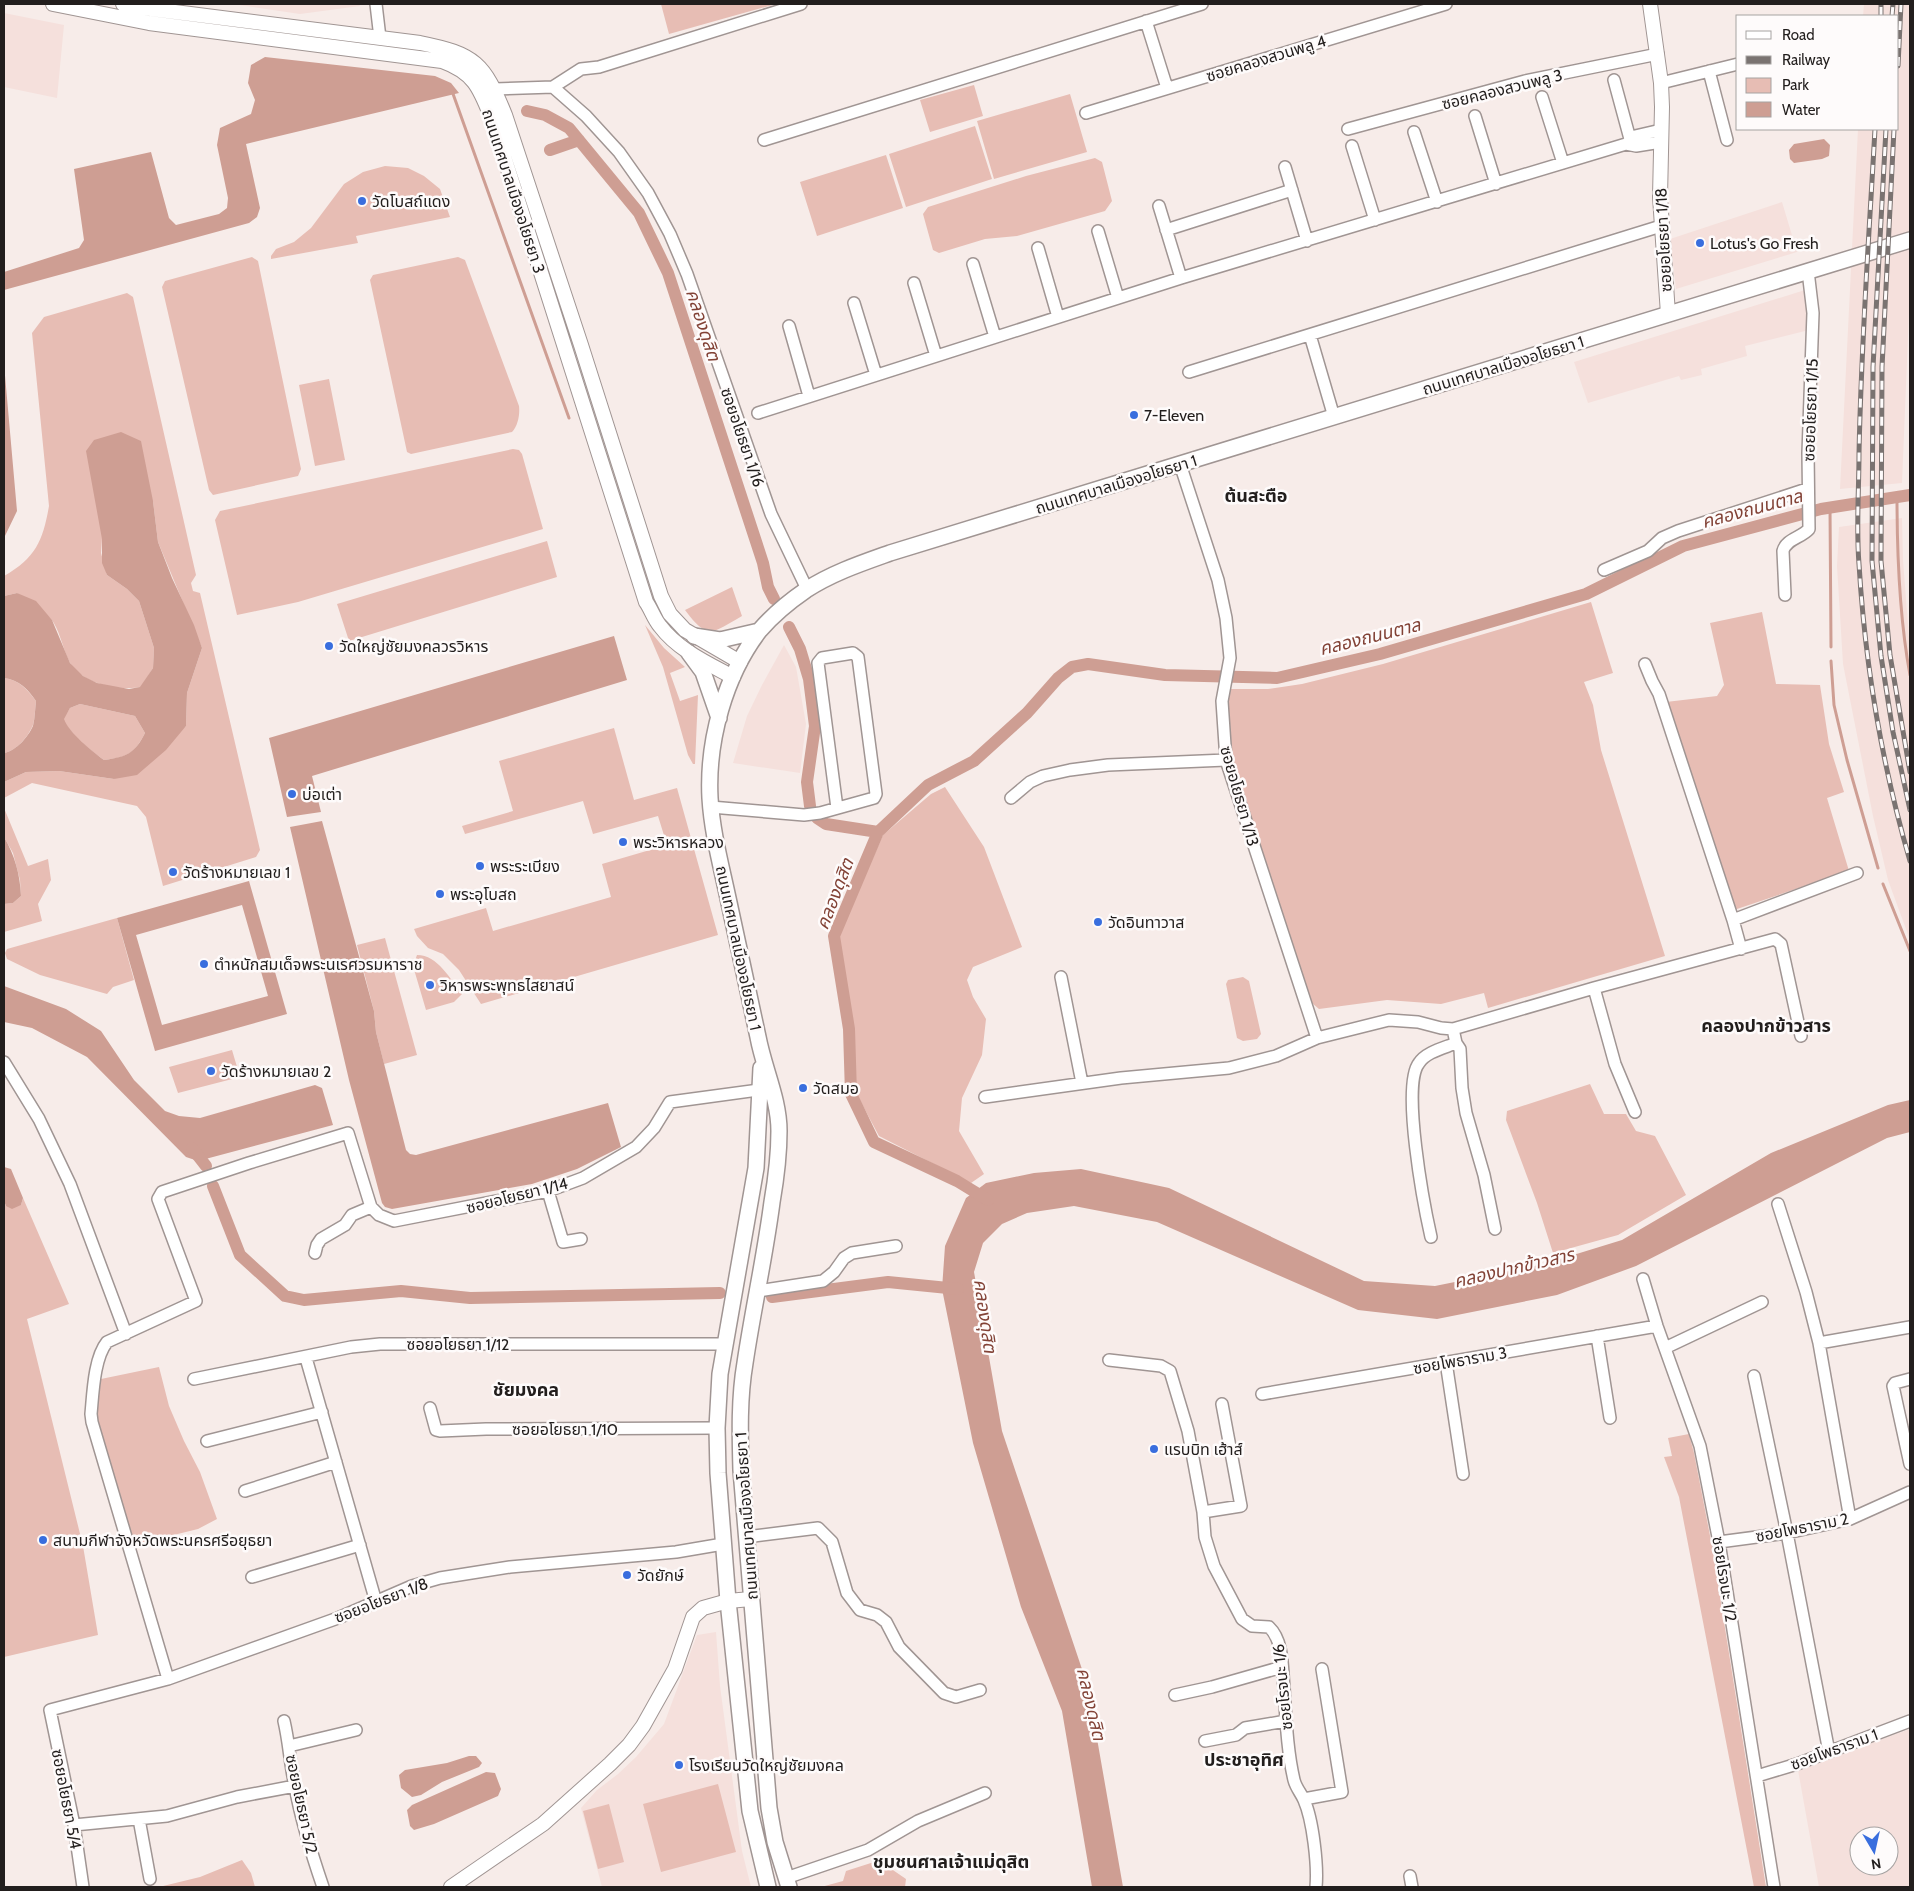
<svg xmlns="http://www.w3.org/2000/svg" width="1914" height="1891" viewBox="0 0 1914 1891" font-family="Cabin,'Noto Sans Thai',sans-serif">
	<rect width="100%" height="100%" fill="#f7ece9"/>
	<!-- built -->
	<path fill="#f5e0dc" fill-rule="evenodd" d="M233,4H359L360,6L300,14Z
		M1864,4H1910V288L1902,483L1840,489L1858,129H1898V16H1863Z
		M4,13L64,25L57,98L4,87Z
		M1782,202L1797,252L1676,289L1670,239Z
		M1805,290L1809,330L1745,346L1747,356L1701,369L1702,375L1681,380L1679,376L1588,403L1574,362Z
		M1902,518L1903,560L1910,651V940L1888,880L1873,816L1843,664L1837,566L1839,527Z
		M784,645L796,667L806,724L800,773L733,763L747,716L762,685Z
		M716,1632L720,1686L742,1851L751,1887H602L581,1808L597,1790L618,1774L636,1757L664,1724L697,1635Z
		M1910,1729V1887H1819L1798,1770ZM1859,1836H1889V1866H1859Z"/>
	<!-- green -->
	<path fill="#e7bdb4" d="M661,4H776L669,34Z
		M974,85L983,116L930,132L920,100Z
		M1070,94L1087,152L994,179L977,121Z
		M975,126L992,179L906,207L889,154Z
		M886,155L903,208L817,236L800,182Z
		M1095,158L1102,162L1112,201L1105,211L1017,236L985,239L939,253L933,250L923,214L928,207L1026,176Z
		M385,166L408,168L424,176L440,189L450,217L356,236L358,243L271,259V256L276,249L294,242L311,228L344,184L363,172Z
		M252,257L258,261L301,469L298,476L213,495L209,490L162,287L165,281Z
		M458,257L465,260L519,406C520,414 518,426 512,432L411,454L407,452L370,280L373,275Z
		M127,293L133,297L196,575L191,583L193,591L200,593L260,850L256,857L163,886L146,817L137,806L32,783L4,798V782L26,772L59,771L114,779L186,726L187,693L202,648L158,542L153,501L102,539L101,553L107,575L127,589L139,601L154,648L153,668L141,687C118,691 81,684 69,661C63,649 59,628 51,619C41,609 28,601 17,593L4,596V576C36,558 43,540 49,506L32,333L44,317Z
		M329,379L345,460L315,466L299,385Z
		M513,449L519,450L522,454L543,529L298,602L237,615L215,520L220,511Z
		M547,541L557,577L349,641L337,604Z
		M732,587L742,616C712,633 708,641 685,610Z
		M1591,602L1613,673L1584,682L1593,705L1601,750L1665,956L1488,1008L1484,993L1441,1004L1387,1000L1319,1009L1312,1003L1229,760L1227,689H1268L1302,684L1383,664Z
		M1762,612L1776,684L1820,685L1829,744L1844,792L1827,798L1849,871L1737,909L1733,908L1666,702L1717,696L1724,685L1710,623Z
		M645,625L664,648L685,667L670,673L680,701L698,695L695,764H693L688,755L663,667Z
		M4,678C19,680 27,689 36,701C35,708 35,718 33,725C28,737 16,751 4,753Z
		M80,704L135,716L145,733C134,754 128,757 104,760C92,751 69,734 63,719L70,708Z
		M614,728L634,800L677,788L718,935L481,1004L459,970L443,954L428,948L417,936L414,929L486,908L493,931L611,897L602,864L667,845L658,816L593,834L583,801L465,834L462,826L513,811L499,761Z
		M945,787L984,847L1022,947L973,967L967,980L973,997L986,1019L982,1055L962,1098L959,1131L984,1174L971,1183L879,1136L856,1093L852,1030L838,937L883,835L931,794Z
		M4,808L28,866L48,859L51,880L38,904L42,921L4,932V904L13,903L21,896L20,880L13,853L4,837Z
		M117,918L134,980L113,987L107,994L40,975L7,959L5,953L7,949Z
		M385,938L417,1055L384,1064L376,1032L374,1011L357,945Z
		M417,955C438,955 450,979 462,994L454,1002L426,1010L413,966Z
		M1243,977L1249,981L1261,1034L1257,1039L1243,1041L1237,1038L1226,984L1228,980Z
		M232,1050L240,1077L178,1093L169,1067Z
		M1590,1084L1604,1114H1626L1636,1131L1655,1136L1686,1195L1618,1235L1553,1253L1537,1203L1506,1120L1507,1111Z
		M23,1198L69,1304L27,1319L83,1546L98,1635L4,1657V1201L6,1206L21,1205Z
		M159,1367L169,1406L184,1441L200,1472L217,1519L198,1529L133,1545L98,1420L97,1400L101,1379Z
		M1689,1434L1694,1453L1712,1546L1766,1887H1754L1679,1497L1664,1457L1672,1456L1668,1438Z
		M718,1784L736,1852L661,1872L643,1804Z
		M609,1804L624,1862L598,1869L583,1811Z
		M242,1860L251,1873L255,1887H159L200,1877Z
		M874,1862L887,1866L906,1879L905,1887H821L843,1881L846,1871Z"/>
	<!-- water -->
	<path fill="#ce9e93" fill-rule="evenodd" d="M265,57L435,76L451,83L459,93L246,144L260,208L257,217L249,223L4,290V272L79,248L84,240L74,169L151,152L169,218L176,225L219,214L227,208L228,198L217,145L220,128L251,114L255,100L248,83L251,65Z
		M1824,139L1830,145L1829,156L1822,159L1794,163L1790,159L1789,150L1794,144Z
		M4,364L17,511L4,538Z
		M121,432L141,441L153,501L158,542L172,578L194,625L202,648L187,693L186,726L166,750L137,775L114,779L59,771L26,772L4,782V753C16,751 28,737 33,726C35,718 35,709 36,701C28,689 19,680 4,678V596L17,593L36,601L52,620L70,663L83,676L97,683L129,689L140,687L153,668L154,648L139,601L127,589L107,575L102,563V539L86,451L94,440ZM80,704L135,716L145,733C135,753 127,757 104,760C92,751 69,733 64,719L70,708Z
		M614,636L627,680L312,776L321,812L287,817L269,738Z
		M322,821L374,1011L376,1032L406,1150L410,1154L416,1155L608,1103L621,1147L577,1169L532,1184L392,1209L385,1207L382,1203L349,1080L290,827Z
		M4,837C15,856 20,874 21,896L13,903L4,904Z
		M249,881L287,1014L155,1051L117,918ZM242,905L268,996L162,1025L136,935Z
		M4,986L66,1009L101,1031L134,1080L165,1111L179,1116L200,1118L315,1085L322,1088L333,1125L198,1161L186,1157L87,1057L32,1028L4,1022Z
		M1910,1100V1132L1887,1138L1636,1266L1557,1295L1437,1319L1358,1310L1157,1222L1074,1206L1027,1213L1002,1224L983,1243L974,1272L1002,1431L1088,1687L1123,1887H1092L1062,1711L1021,1607L973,1443L942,1289L945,1246L966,1198L986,1183L1034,1173L1081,1169L1169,1188L1364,1281L1435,1286L1544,1264L1622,1240L1771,1153L1888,1105Z
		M4,1167L11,1169L23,1198L21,1205L12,1209L6,1206L4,1201Z
		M469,1756H476L482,1763L479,1767L442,1782L421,1795L412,1797L401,1788L399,1775L405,1770L447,1763Z
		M486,1772L495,1773L501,1789L498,1796L434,1824L414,1830L410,1826L407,1810L412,1805Z"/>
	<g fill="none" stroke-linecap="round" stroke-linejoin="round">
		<!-- stream -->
		<path stroke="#ce9e93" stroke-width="3" d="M452,91L569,418
			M1897,497C1897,556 1899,616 1910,675
			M1830,508L1831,647
			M1831,661L1834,705L1847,760L1878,868
			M1883,884L1910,951"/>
		<!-- canal -->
		<path stroke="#ce9e93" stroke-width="12" d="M527,111L545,115L569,128L639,213L668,273L763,563L768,587L774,599
			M550,150L579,140
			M789,627L800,649L809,679L815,726L807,782L810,806
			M817,818L826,824L878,832
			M192,1148L206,1166
			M213,1186L240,1255L285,1296L304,1300L401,1291L470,1298L720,1293
			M988,1200L957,1181L874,1142L851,1094L849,1029L834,936L878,832L928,785L974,761L1027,713L1058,678L1072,667L1088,664L1165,675L1277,678L1380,654L1586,594L1683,546L1821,509L1910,495
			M772,1297L888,1282L958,1289"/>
		<defs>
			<path id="minor" d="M376,4L380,38
				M1146,21L1167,88
				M1709,71L1727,140
				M1614,80L1630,139
				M1661,83L1738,64
				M553,87L586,116L619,152L648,193L670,234L687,274L771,514L807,589
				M495,89L553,87L581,69L599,67L801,4
				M1542,97L1563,163
				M1086,113L1446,4
				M1475,116L1496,184
				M1348,129L1525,81L1658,54
				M1414,132L1437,202
				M764,140L1202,4
				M1626,144L1636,146L1661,142
				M1352,146L1375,220
				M1285,167L1307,241
				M1159,206L1181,278
				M1166,230L1292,190
				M1098,231L1118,298
				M1038,248L1058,317
				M973,264L995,337
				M914,283L936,356
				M854,303L876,375
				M789,326L809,396
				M1310,335L1334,417
				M1189,372L1661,226
				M758,413L1181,278L1626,144L1635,136L1661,130
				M1180,464L1218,580L1226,618L1230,658L1222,701L1226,760L1317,1038
				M1604,570L1648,551L1662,538L1678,531L1807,489
				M1785,595L1783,551C1786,539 1801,538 1809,529L1808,453L1813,313L1808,271
				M1645,664L1652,681L1659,694L1733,920L1741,949
				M1011,798L1030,782L1043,776L1070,770L1108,765L1226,760
				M711,807L804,815L820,813L874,798L876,794L858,657L853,653L822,658L818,663L837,808
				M1733,920L1857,873
				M1061,977L1082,1083
				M1594,988L1615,1064L1635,1112
				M1456,1043L1460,1049L1462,1088L1466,1113L1484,1175L1495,1229
				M4,1062L39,1119L70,1184L126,1334
				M985,1097L1121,1078L1229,1068L1276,1056L1317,1038L1389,1020L1418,1022L1441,1028L1453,1029L1594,988L1775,939L1781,944L1801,1036
				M548,1191L563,1242L581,1239
				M1778,1204L1806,1292L1819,1343L1850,1519
				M1431,1237C1424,1206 1401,1085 1419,1063C1426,1052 1444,1048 1456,1043L1453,1029
				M315,1253L317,1245L321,1239L345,1225L352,1215L371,1207
				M1643,1279L1657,1326L1700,1446L1719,1542L1774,1887
				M758,1291L823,1281L834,1272L844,1258L852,1253L896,1246
				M1597,1336L1610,1418
				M1819,1343L1910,1327
				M1665,1348L1762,1302
				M306,1358L376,1602
				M1109,1360L1161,1366L1170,1371L1188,1431L1203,1512L1205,1537L1214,1566L1242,1619L1252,1626L1269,1627C1284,1641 1282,1669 1284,1688C1286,1718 1287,1750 1294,1780C1296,1788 1301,1793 1304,1800C1313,1820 1318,1866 1316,1887
				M1446,1362L1463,1474
				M1754,1376L1787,1533L1829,1752
				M194,1379L351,1347L380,1344H725
				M1910,1379L1895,1383L1893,1386L1910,1464
				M1262,1394L1657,1326
				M430,1408L436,1430L440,1431L486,1429L717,1428
				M207,1441L322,1412
				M245,1491L336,1462
				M1203,1512L1241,1506L1222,1404
				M746,1537L818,1528L832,1542L847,1593L860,1610L877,1615L886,1622L899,1647L944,1693L956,1697L980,1690
				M1719,1542L1787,1533L1850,1519L1910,1492
				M252,1577L360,1545
				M168,1679L92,1422L91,1414C93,1393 94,1358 107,1342L196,1301L158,1199L162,1192L249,1163L348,1133L371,1207L379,1215L394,1221L548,1191L583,1178L636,1147L654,1128L670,1102L766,1089
				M1175,1695L1212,1687L1282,1667
				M284,1721C289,1742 290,1764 295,1786C301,1820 312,1855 323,1887
				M1205,1741L1236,1735L1245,1728L1286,1721
				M289,1746L356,1730
				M1757,1776L1797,1764L1910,1721
				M1304,1799L1342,1792L1322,1669
				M139,1819L150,1879
				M74,1825L167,1816L237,1797L295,1786
				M1410,1876L1412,1887
				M786,1878L868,1850L918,1821L985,1793
				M83,1887L74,1825L50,1710L168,1679L338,1618L412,1586L440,1578L510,1567L676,1552L723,1544"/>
			<path id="tertiary" d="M53,4L149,23L442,61C475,73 480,89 492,119L646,602C651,609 654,619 660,626C678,650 707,663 733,677
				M123,4L151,9L420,43C475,54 484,63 505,115L581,345L661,596L670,614L685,630L740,662
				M1650,4L1661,83L1662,107L1660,197L1668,314
				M451,1887L543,1824L610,1764L629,1745L643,1726L675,1669L693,1617L703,1608L728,1601L751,1599"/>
			<path id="secondary" d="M694,636L720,640L759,631
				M689,653L703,672L719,718
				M761,1068L756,1168L720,1374L717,1428L718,1473L728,1601L750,1811L768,1887
				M789,1887L775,1842L769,1808L741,1470C740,1434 739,1398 745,1363C753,1309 765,1256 772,1202C776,1179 779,1155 779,1131C779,1099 764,1069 758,1037C748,991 738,944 728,898C721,865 712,832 710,798C707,741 725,675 760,630C773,615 790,601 806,590C832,573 862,563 890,553L1910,240"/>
		</defs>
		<!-- minor casing -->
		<use href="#minor" stroke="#a09593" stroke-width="14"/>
		<!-- tertiary casing -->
		<use href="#tertiary" stroke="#a09593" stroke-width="16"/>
		<!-- secondary casing -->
		<use href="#secondary" stroke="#a09593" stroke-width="18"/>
		<!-- minor -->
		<use href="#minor" stroke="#fff" stroke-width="11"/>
		<!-- tertiary -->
		<use href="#tertiary" stroke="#fff" stroke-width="14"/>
		<!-- secondary -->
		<use href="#secondary" stroke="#fff" stroke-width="15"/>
		<defs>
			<path id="rail" d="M1881,16V4
				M1892,16L1893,4
				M1898,66L1901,4
				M1875,129C1869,237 1861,345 1859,454C1859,490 1856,527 1859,564C1865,664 1882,765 1910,861
				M1886,129L1873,367L1872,561L1881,656L1893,732L1910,810
				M1894,129L1882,367L1881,561L1890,655L1910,772"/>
		</defs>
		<!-- rail casing -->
		<use href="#rail" stroke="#7a7371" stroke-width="5"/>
		<!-- rail -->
		<use href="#rail" stroke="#fefbfb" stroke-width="3" stroke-dasharray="9" stroke-linecap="butt"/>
	</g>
	<!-- markers -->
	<g fill="#396ede" stroke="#fefbfb" stroke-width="2">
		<circle cx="362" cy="201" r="5"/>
		<circle cx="1700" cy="243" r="5"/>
		<circle cx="1134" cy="415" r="5"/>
		<circle cx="329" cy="646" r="5"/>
		<circle cx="292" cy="794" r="5"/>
		<circle cx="623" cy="842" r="5"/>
		<circle cx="480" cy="866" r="5"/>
		<circle cx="173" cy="872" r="5"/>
		<circle cx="440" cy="894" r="5"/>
		<circle cx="1098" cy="922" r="5"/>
		<circle cx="204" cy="964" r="5"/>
		<circle cx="430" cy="985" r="5"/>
		<circle cx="211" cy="1071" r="5"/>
		<circle cx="803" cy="1088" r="5"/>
		<circle cx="1154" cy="1449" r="5"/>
		<circle cx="43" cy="1540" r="5"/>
		<circle cx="627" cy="1575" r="5"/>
		<circle cx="679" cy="1765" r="5"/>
	</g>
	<g text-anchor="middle" stroke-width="5" stroke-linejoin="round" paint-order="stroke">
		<!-- street labels -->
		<g font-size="16" fill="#221e1d" stroke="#fefbfb">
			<text transform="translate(1266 58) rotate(-17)" y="6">ซอยคลองสวนพลู 4</text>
			<text transform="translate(1502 89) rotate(-14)" y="6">ซอยคลองสวนพลู 3</text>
			<text transform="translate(514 191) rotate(72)" y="6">ถนนเทศบาลเมืองอโยธยา 3</text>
			<text transform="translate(1663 240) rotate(-93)" y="6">ซอยอโยธยา 1/18</text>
			<text transform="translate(1503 365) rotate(-17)" y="6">ถนนเทศบาลเมืองอโยธยา 1</text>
			<text transform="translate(1810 410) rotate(-88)" y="6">ซอยอโยธยา 1/15</text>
			<text transform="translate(743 437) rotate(71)" y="6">ซอยอโยธยา 1/16</text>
			<text transform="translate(1116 484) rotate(-17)" y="6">ถนนเทศบาลเมืองอโยธยา 1</text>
			<text transform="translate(1240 796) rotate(74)" y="6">ซอยอโยธยา 1/13</text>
			<text transform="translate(739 948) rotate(78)" y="6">ถนนเทศบาลเมืองอโยธยา 1</text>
			<text transform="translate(517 1195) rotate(-14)" y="6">ซอยอโยธยา 1/14</text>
			<text x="458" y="1350">ซอยอโยธยา 1/12</text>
			<text transform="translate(1460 1360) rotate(-10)" y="6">ซอยโพธาราม 3</text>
			<text x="565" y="1435">ซอยอโยธยา 1/10</text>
			<text transform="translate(746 1516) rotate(-94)" y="6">ถนนเทศบาลเมืองอโยธยา 1</text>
			<text transform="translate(1802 1527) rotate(-11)" y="6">ซอยโพธาราม 2</text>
			<text transform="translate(1725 1579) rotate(81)" y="6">ซอยโรจนะ 1/2</text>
			<text transform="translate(381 1600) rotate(-21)" y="6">ซอยอโยธยา 1/8</text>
			<text transform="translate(1282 1687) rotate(-96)" y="6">ซอยโรจนะ 1/6</text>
			<text transform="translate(1834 1749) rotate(-20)" y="6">ซอยโพธาราม 1</text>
			<text transform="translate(67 1799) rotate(79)" y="6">ซอยอโยธยา 5/4</text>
			<text transform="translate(302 1804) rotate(78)" y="6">ซอยอโยธยา 5/2</text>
		</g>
		<!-- poi labels -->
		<g font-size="16" fill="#221e1d" stroke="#fefbfb" text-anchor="start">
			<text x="372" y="207">วัดโบสถ์แดง</text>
			<text x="1710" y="249">Lotus's Go Fresh</text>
			<text x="1144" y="421">7-Eleven</text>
			<text x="339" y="652">วัดใหญ่ชัยมงคลวรวิหาร</text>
			<text x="302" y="800">บ่อเต่า</text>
			<text x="633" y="848">พระวิหารหลวง</text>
			<text x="490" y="872">พระระเบียง</text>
			<text x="183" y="878">วัดร้างหมายเลข 1</text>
			<text x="450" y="900">พระอุโบสถ</text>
			<text x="1108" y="928">วัดอินทาวาส</text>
			<text x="214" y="970">ตำหนักสมเด็จพระนเรศวรมหาราช</text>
			<text x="440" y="991">วิหารพระพุทธไสยาสน์</text>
			<text x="221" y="1077">วัดร้างหมายเลข 2</text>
			<text x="813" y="1094">วัดสมอ</text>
			<text x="1164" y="1455">แรบบิท เฮ้าส์</text>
			<text x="53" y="1546">สนามกีฬาจังหวัดพระนครศรีอยุธยา</text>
			<text x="637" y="1581">วัดยักษ์</text>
			<text x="689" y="1771">โรงเรียนวัดใหญ่ชัยมงคล</text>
		</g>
		<!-- water labels -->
		<g font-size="18" font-style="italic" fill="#824236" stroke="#fefbfb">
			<text transform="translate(703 325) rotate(72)" y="6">คลองดุสิต</text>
			<text transform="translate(1752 509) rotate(-15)" y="6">คลองถนนตาล</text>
			<text transform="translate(1370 637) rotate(-14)" y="6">คลองถนนตาล</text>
			<text transform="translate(835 894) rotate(-69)" y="6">คลองดุสิต</text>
			<text transform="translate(1514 1268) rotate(-13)" y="6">คลองปากข้าวสาร</text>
			<text transform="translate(985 1316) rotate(82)" y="6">คลองดุสิต</text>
			<text transform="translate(1091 1704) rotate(77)" y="6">คลองดุสิต</text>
		</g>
		<!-- neighbourhood labels -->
		<g font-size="18" font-weight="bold" fill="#221e1d" stroke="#fefbfb">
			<text x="1256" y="502">ต้นสะตือ</text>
			<text x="1766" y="1032">คลองปากข้าวสาร</text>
			<text x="526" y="1396">ชัยมงคล</text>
			<text x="1244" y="1766">ประชาอุทิศ</text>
			<text x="951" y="1868">ชุมชนศาลเจ้าแม่ดุสิต</text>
		</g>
	</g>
	<!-- border -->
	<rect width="1914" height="1891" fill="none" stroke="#221e1d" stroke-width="10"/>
	<!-- legend -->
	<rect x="1736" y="15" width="162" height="115" fill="#fefbfb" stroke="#a6a3a2"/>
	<rect x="1746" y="31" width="25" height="8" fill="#ffffff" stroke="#a6a3a2"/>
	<text x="1782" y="40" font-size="15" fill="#221e1d">Road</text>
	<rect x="1746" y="56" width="25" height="8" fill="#7a7371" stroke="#a6a3a2"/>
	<text x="1782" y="65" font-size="15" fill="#221e1d">Railway</text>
	<rect x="1746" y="78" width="25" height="15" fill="#e7bdb4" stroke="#a6a3a2"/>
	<text x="1782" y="90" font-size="15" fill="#221e1d">Park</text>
	<rect x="1746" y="102" width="25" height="15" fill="#ce9e93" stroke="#a6a3a2"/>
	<text x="1782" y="115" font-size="15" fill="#221e1d">Water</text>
	<!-- north arrow -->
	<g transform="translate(1874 1851) rotate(171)"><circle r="24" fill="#fefbfb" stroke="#a6a3a2"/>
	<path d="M0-4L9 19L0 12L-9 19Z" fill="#396ede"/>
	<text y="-8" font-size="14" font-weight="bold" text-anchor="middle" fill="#221e1d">N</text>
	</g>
</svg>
